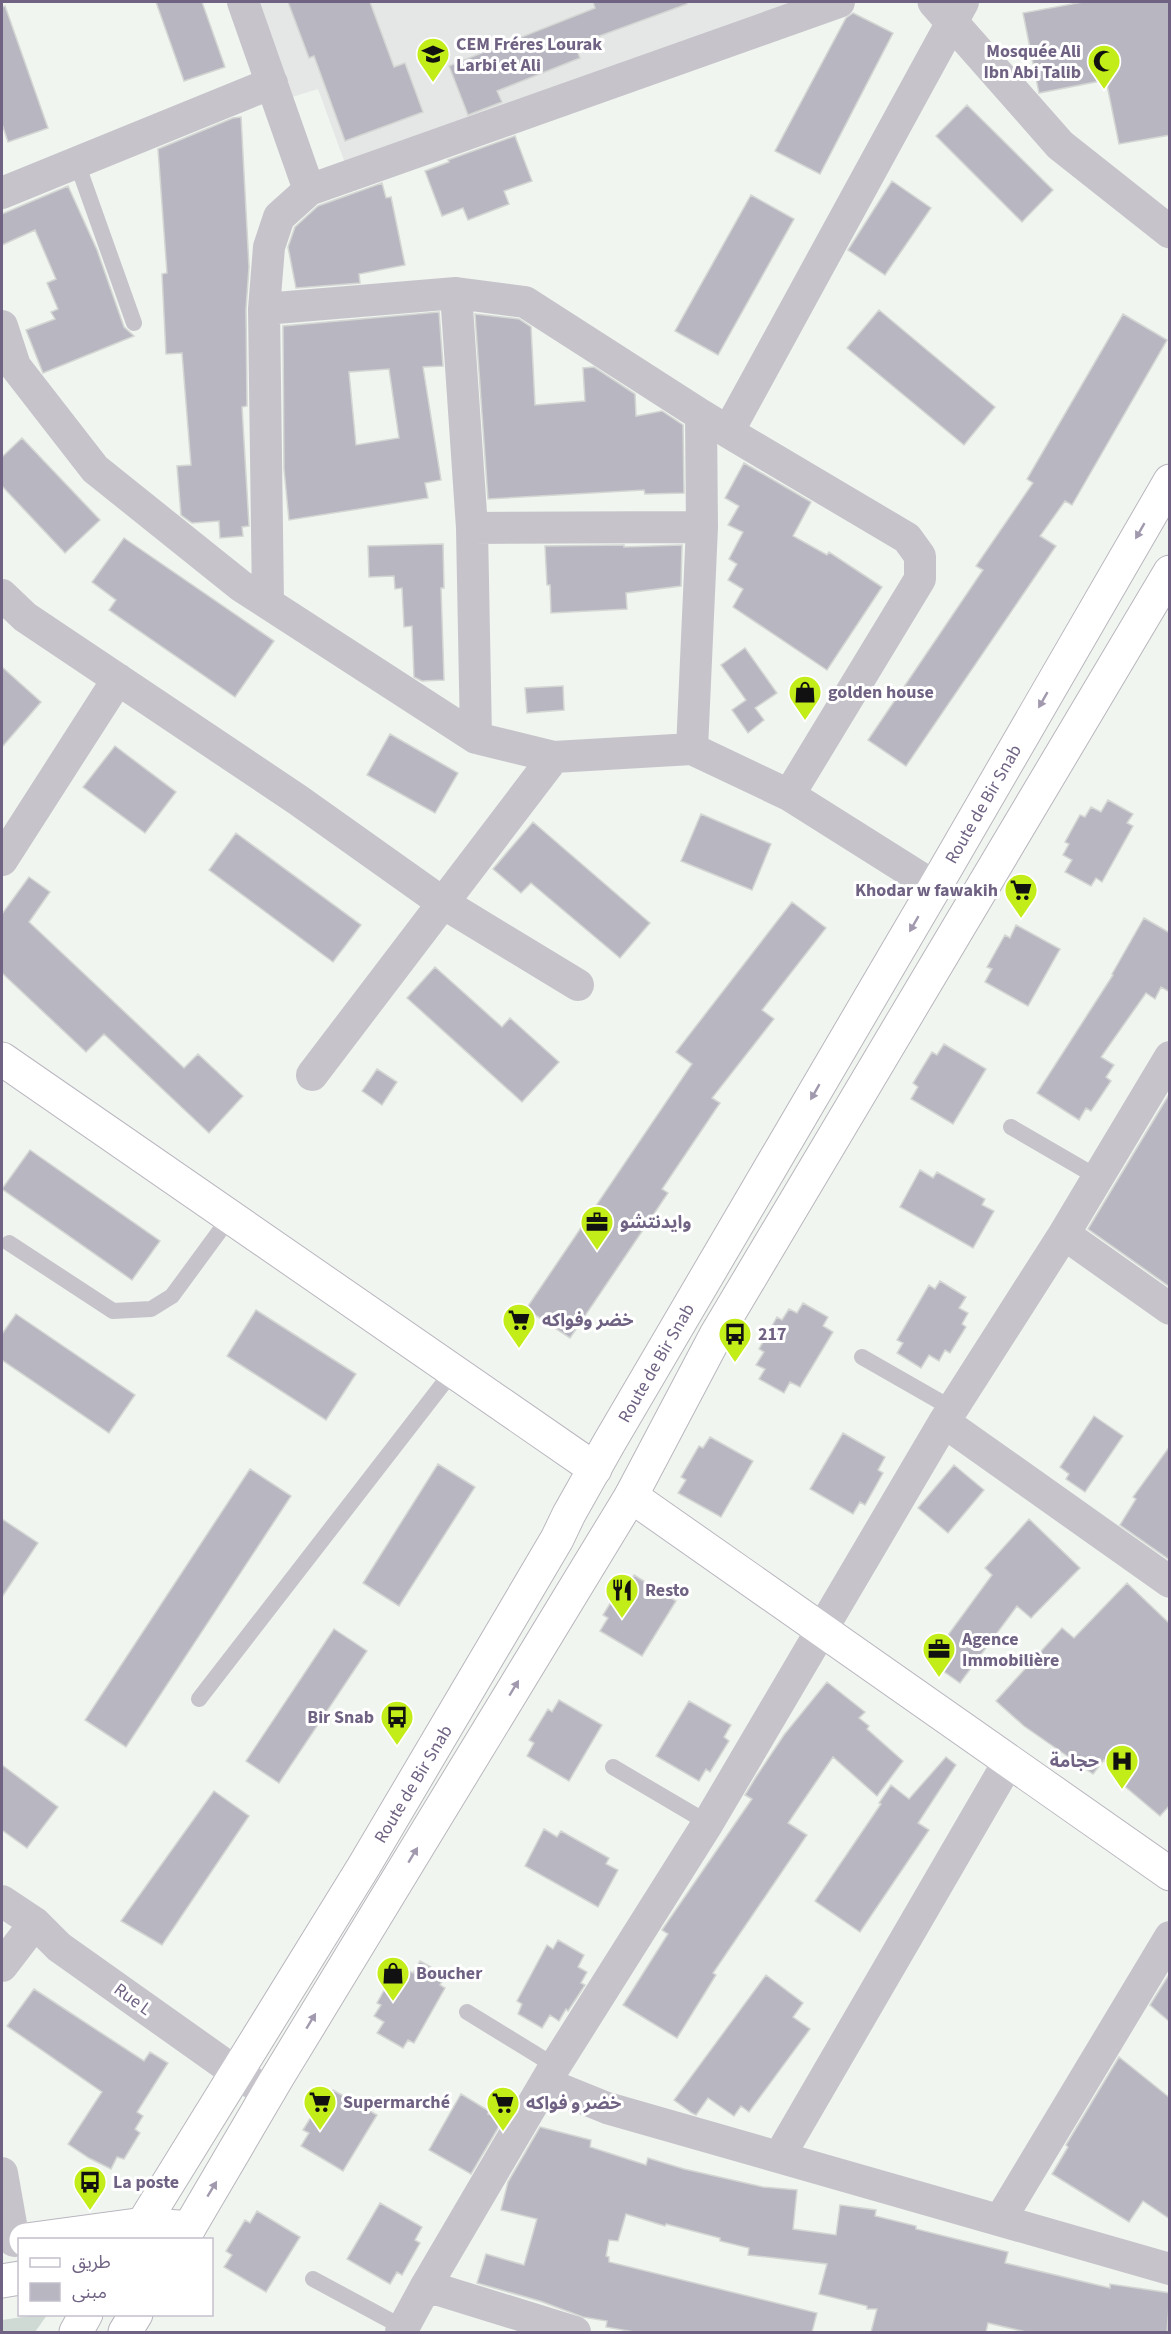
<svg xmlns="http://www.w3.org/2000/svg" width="1171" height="2334" viewBox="0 0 1171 2334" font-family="'Source Sans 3','Noto Sans Arabic',sans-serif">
	<rect width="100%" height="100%" fill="#f0f5f0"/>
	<!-- built -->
	<path fill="#e5e7e6" d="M252,2H810L346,166L318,89L289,98Z"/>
	<!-- green -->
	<path fill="#cfdad5" d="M36,2315H47L35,2332H2V2320Z"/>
	<!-- building -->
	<path fill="#b8b6c0" stroke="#d3d6d3" stroke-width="1.5" fill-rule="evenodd" d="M156,2H202L225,67L184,81Z
		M288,2H370L394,67L405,63L423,112L345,141L314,56L309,58Z
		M593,2H687V4L575,45L580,58L497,91L502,102L468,115L449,66L595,8Z
		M1083,2H1170V135L1119,144L1106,80L1039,93L1023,13Z
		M5,6L48,128L8,142L2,124V7Z
		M853,13L893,33L820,174L775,151L846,18Z
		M967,105L1053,190L1022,222L936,136Z
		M241,117L249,267L246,309L247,406L242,407L249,526L242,527L243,536L220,538L219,521L192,523L181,515L177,466L191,465L182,353L166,354L162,274L167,273L158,149L233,118Z
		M515,136L532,181L504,191L509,204L468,220L463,208L442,216L425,171L449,162L448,160Z
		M892,181L931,208L885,275L848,250Z
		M382,183L386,198L391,197L405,265L359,274L360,283L296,288L288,247L295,227L318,206Z
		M68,186L97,250L124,327L134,336L43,373L26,330L55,319L51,312L58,309L47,283L56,279L35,230L2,245V214Z
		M751,195L794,219L718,355L675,331Z
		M879,310L995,407L964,445L847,348Z
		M439,312L443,366L423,367L441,480L425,483L428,498L289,520L284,469L283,326ZM389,369L399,438L356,445L349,372Z
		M475,314L519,319L531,327L535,405L585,401L583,368L594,367L635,394L636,416L662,411L683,425L684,493L645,494L644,490L488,499Z
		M1123,314L1167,340L1072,505L1065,501L1040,536L1056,546L906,766L868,740L983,570L976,566L1033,483L1027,479Z
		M22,438L100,520L65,553L2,486V457Z
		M744,463L811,502L793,536L827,555L829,552L882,587L827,670L733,607L743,589L728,580L737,564L729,559L743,532L728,525L739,506L725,498Z
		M124,538L274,641L235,697L109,610L116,600L92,582Z
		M443,544L444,588H441L444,680L422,681L414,677L412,626L404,627L402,588L395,589L394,576L369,577L368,546Z
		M624,545V547L682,545L681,586L626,593L627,609L551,613L550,585H547L545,546Z
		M745,648L777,693L755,708L764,720L748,733L732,710L746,700L721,665Z
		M2,667L41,702L2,747Z
		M563,686L564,710L527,713L525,688Z
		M390,734L458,773L435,813L367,775Z
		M115,746L176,792L145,833L83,787Z
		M1108,800L1133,814L1127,823L1133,826L1102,882L1096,878L1091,886L1065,872L1072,860L1063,855L1069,844L1065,842L1080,815L1085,817L1091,807L1101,812Z
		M701,814L771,844L752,890L681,861Z
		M533,822L650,923L620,958L531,883L521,893L493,869Z
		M236,833L361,925L333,962L209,870Z
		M29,877L50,892L29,922L184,1068L198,1054L243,1096L209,1133L104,1034L86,1052L2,973V914Z
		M792,902L826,928L762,1010L774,1019L712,1098L720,1103L662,1189L668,1193L570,1338L526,1309L692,1064L676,1052Z
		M1144,918L1170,933V992L1161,987L1155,999L1146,993L1101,1057L1114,1065L1106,1077L1111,1081L1091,1111L1086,1108L1079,1120L1037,1093L1113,975L1112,974Z
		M1016,925L1060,949L1028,1006L985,982L992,969L987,967L1005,935L1010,938Z
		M435,967L502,1027L510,1018L559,1062L522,1102L407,998Z
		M944,1044L986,1069L953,1124L911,1099L918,1087L913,1083L932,1052L937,1055Z
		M377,1069L397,1082L382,1105L362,1091Z
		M1170,1093V1287L1088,1229Z
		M30,1150L160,1241L132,1280L2,1189Z
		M920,1170L933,1178L937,1172L985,1199L982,1205L994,1211L973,1248L900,1207Z
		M940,1281L966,1297L959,1308L968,1313L962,1324L966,1327L950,1353L945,1350L939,1361L929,1355L921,1368L897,1353L903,1343L897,1340L929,1285L935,1289Z
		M803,1303L828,1317L823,1326L833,1332L800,1387L790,1382L784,1393L759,1379L765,1369L756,1365L764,1352L759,1349L777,1317L782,1320L789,1309L797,1313Z
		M256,1310L356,1374L326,1420L227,1356Z
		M16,1314L135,1395L109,1433L2,1360V1334Z
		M1094,1416L1123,1436L1085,1492L1066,1479L1069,1474L1060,1467Z
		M843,1433L885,1457L878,1470L883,1473L865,1505L860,1502L853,1514L810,1489Z
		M710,1437L753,1461L721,1517L678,1493L686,1480L681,1477L699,1446L703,1448Z
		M1170,1446V1560L1120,1525L1136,1499L1133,1497Z
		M438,1464L475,1487L399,1606L363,1583Z
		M954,1465L984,1490L948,1533L918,1508Z
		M250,1469L291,1496L126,1747L85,1720Z
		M2,1519L38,1543L2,1597Z
		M1029,1519L1080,1568L1031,1618L1017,1606L960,1683L929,1661L992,1575L985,1568Z
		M634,1575L676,1601L642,1656L600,1631L608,1618L603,1615L622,1584L627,1587Z
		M1127,1583L1170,1624V1805L1160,1816L1122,1784L1104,1760L1093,1774L1024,1726L996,1701L1062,1628L1074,1638Z
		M334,1629L367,1651L279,1783L246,1761Z
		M827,1682L865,1712L859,1718L869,1726L867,1729L903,1761L877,1796L833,1757L788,1823L807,1835L713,1973L716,1975L677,2038L623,2005L668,1934L662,1930L752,1799L745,1795L756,1777L784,1735Z
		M559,1700L602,1725L569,1781L527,1756L534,1743L529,1740L548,1709L552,1712Z
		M689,1701L731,1725L724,1737L729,1741L710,1772L706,1769L699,1781L656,1756Z
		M946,1757L956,1765L918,1823L929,1830L860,1932L815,1901L881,1804L879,1803L891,1785L909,1799Z
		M2,1765L58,1807L27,1848L2,1830Z
		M214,1791L249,1816L162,1945L121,1921Z
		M544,1829L557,1837L561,1831L609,1858L606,1864L618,1870L598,1907L525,1866Z
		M558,1940L584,1955L578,1967L587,1972L581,1983L585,1985L568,2011L566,2009L559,2021L550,2015L542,2028L518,2014L522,2004L517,2001L547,1945L553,1949Z
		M420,1961L445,1975L440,1985L445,1988L414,2043L408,2040L403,2048L377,2033L384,2022L374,2016L381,2005L377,2003L392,1976L397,1979L403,1968L413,1973Z
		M1170,1973V2022L1150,2005Z
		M766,1975L803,2003L793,2017L810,2029L749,2112L741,2106L734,2116L708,2098L696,2115L692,2113L674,2100Z
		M34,1989L144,2061L150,2052L168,2063L137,2112L143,2116L135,2129L140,2133L124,2159L117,2157L111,2169L89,2158L68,2144L102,2092L7,2026Z
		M1119,2057L1170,2098V2219L1143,2201L1129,2222L1052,2174L1068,2147L1066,2145Z
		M333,2090L377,2115L343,2171L301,2146L309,2133L303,2130L322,2099L327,2102Z
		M461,2094L489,2111L488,2114L504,2118L471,2174L429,2150Z
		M540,2127L591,2140L590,2147L646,2165L648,2158L684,2169L763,2187L797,2190L793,2229L836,2235L840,2205L876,2210L875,2216L916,2226V2229L1008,2252L1005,2263L1110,2288V2284L1170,2293L1167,2332H1026L988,2323L986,2332H871L877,2309H867V2306L819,2294L827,2264L748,2255L749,2248L720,2241V2238L666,2224L665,2226L626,2214L618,2241L609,2240L606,2256L609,2257V2262L817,2313L812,2332H634L606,2327L607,2321L583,2317L540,2301L477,2283L486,2254L524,2265L537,2219L501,2210L508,2182Z
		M380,2203L422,2227L415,2240L420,2243L402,2275L397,2272L390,2284L347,2259Z
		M257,2211L300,2237L266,2292L224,2267L232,2255L226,2251L245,2220L250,2223Z"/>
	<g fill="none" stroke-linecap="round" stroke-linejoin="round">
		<defs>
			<path id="secondary" d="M2,1059L595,1469
				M631,1496L1170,1874
				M26,2240L144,2224L189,2228
				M2,2281L20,2278"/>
			<path id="primary" d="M133,2240L364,1866L557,1539L569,1514L609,1443L935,887L1170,481
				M182,2240L277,2078L631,1496L716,1335L1170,572
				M76,2332L86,2314
				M125,2332L136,2314"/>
		</defs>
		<!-- secondary casing -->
		<use href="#secondary" stroke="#b9b6bf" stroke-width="35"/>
		<!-- primary casing -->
		<use href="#primary" stroke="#b9b6be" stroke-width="35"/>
		<!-- service -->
		<path stroke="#c6c4ca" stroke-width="16" d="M77,163L134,323
			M1011,1127L1097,1177
			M9,1243L113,1311L151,1309L172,1296L230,1217
			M862,1357L953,1409
			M199,1699L453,1371
			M613,1767L708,1823
			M467,2012L555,2066
			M313,2279L404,2328"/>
		<!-- minor -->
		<path stroke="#c6c4ca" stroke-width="32" d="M243,2L309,190
			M2,193L272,83
			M456,293L472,528
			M264,309L269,247L279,217L309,190L839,2
			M2,326L15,366L95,469L241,586L476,738L554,757L692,749L789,795L935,887
			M2,595L25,617L298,800L443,903L578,985
			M268,603L264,309L456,293L525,302L701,415
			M476,738L472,528L702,527
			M692,749L702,527L701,415L719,426
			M789,795L920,579V556L907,538L728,432L963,2
			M2,860L118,679
			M312,1075L554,757
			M1064,1234L1170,1309
			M944,1422L1170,1582
			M2,1901L35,1923L59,1947L238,2074L269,2093
			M2,1966L35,1923
			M545,2083L607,2108L1170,2269
			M779,2157L1009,1761
			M2,2173L14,2241
			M1000,2220L1170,1937
			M426,2286L575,2332
			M401,2332L426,2286L555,2066L708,1823L944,1422L1064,1234L1170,1057"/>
		<!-- tertiary -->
		<path stroke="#c6c4ca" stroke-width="33" d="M934,2L1060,145L1170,232"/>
		<!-- secondary -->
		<use href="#secondary" stroke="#fff" stroke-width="33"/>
		<!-- primary -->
		<use href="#primary" stroke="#fff" stroke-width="33"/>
	</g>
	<!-- one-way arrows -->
	<defs><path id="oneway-solid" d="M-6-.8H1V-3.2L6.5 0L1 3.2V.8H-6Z" transform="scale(1.5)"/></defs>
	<g fill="#a199ae">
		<use href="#oneway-solid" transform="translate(1140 531) rotate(120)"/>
		<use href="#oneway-solid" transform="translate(1043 700) rotate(120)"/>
		<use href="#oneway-solid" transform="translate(914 924) rotate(120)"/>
		<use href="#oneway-solid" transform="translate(815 1092) rotate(120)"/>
		<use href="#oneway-solid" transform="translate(514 1688) rotate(-59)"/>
		<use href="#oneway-solid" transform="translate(413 1855) rotate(-59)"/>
		<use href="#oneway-solid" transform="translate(311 2021) rotate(-59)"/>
		<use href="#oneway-solid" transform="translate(212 2189) rotate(-59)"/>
	</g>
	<!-- icons -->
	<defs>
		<symbol id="school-pin" viewBox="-11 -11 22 30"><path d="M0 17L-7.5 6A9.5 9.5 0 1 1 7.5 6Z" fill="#c2ed18" stroke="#fff"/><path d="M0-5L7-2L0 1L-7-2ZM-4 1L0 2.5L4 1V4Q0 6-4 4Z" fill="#111"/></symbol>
		<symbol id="mosque-pin" viewBox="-11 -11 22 30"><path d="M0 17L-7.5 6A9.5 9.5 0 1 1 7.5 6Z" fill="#c2ed18" stroke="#fff"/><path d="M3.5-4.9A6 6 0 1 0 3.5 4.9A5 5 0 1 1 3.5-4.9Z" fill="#111"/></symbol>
		<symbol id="shop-pin" viewBox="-11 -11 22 30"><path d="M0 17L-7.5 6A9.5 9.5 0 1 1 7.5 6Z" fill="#c2ed18" stroke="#fff"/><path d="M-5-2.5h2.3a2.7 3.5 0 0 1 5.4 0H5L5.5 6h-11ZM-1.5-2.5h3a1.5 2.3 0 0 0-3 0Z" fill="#111"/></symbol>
		<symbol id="supermarket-pin" viewBox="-11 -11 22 30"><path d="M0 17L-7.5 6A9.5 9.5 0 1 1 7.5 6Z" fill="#c2ed18" stroke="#fff"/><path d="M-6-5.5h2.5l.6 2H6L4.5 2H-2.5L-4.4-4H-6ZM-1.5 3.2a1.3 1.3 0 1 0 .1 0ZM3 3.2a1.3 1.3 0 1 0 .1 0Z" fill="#111"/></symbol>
		<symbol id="office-pin" viewBox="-11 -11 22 30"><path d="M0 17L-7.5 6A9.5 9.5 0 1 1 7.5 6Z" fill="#c2ed18" stroke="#fff"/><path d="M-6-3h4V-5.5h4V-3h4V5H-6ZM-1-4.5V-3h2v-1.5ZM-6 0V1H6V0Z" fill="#111"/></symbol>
		<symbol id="bus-pin" viewBox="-11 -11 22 30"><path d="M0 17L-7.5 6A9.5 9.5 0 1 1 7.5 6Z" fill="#c2ed18" stroke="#fff"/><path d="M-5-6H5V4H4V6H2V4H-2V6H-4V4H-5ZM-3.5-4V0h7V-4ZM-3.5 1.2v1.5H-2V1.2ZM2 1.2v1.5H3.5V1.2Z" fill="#111"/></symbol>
		<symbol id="restaurant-pin" viewBox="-11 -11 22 30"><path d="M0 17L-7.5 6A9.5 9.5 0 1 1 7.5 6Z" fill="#c2ed18" stroke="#fff"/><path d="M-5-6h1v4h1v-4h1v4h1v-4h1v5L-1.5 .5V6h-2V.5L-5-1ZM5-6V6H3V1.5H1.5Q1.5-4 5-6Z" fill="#111"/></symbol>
		<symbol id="hospital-pin" viewBox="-11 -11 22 30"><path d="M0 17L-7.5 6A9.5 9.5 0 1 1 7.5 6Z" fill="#c2ed18" stroke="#fff"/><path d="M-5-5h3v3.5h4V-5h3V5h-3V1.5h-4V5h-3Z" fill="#111"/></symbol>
	</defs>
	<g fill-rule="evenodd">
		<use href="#school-pin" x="414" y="35" width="38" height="52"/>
		<use href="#mosque-pin" x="1085" y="42" width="38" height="52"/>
		<use href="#shop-pin" x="786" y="673" width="38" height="52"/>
		<use href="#supermarket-pin" x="1002" y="871" width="38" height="52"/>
		<use href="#office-pin" x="578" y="1203" width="38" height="52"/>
		<use href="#supermarket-pin" x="500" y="1301" width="38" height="52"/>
		<use href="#bus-pin" x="716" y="1315" width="38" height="52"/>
		<use href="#restaurant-pin" x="603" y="1571" width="38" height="52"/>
		<use href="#office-pin" x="920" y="1630" width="38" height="52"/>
		<use href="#bus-pin" x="378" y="1698" width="38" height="52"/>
		<use href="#hospital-pin" x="1103" y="1742" width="38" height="52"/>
		<use href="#shop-pin" x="374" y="1954" width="38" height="52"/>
		<use href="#supermarket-pin" x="301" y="2083" width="38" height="52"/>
		<use href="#supermarket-pin" x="484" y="2084" width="38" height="52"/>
		<use href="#bus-pin" x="71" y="2163" width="38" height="52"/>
	</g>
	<g text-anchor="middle" stroke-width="6" stroke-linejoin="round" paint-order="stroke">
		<!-- poi labels -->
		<g font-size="18" font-weight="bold" fill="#6f6283" stroke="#fff" text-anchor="start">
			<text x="456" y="50">CEM Fréres Lourak<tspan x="456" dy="21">Larbi et Ali</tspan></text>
			<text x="1081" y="57" text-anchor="end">Mosquée Ali<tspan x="1081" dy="21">Ibn Abi Talib</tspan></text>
			<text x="828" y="698">golden house</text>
			<text x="998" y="896" text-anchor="end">Khodar w fawakih</text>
			<text x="620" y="1228">وايدنتشو</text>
			<text x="542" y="1326">خضر وفواكه</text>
			<text x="758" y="1340">217</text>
			<text x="645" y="1596">Resto</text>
			<text x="962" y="1645">Agence<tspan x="962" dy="21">Immobilière</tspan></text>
			<text x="374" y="1723" text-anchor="end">Bir Snab</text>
			<text x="1099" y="1767" text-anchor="end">حجامة</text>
			<text x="416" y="1979">Boucher</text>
			<text x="343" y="2108">Supermarché</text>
			<text x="526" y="2109">خضر و فواكه</text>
			<text x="113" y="2188">La poste</text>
		</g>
		<!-- street labels -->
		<g font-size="18" fill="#6f6283" stroke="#fff">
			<text transform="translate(983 804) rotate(-60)" y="6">Route de Bir Snab</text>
			<text transform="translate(656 1363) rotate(-60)" y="6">Route de Bir Snab</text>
			<text transform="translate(413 1784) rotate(-59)" y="6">Route de Bir Snab</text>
			<text transform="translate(133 1999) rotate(36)" y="6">Rue L</text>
		</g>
	</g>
	<!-- border -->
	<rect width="1171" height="2334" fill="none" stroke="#6f6283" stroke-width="6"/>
	<!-- legend -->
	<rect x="18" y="2238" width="195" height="78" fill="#ffffff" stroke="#c5c0cd" stroke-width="1.5"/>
	<rect x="30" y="2258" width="30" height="9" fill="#ffffff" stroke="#c5c0cd" stroke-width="1.5"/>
	<text x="72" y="2268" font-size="18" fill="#6f6283">طريق</text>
	<rect x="30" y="2283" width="30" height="18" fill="#b8b6c0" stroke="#c5c0cd" stroke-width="1.5"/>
	<text x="72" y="2298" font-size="18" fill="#6f6283">مبنى</text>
</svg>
